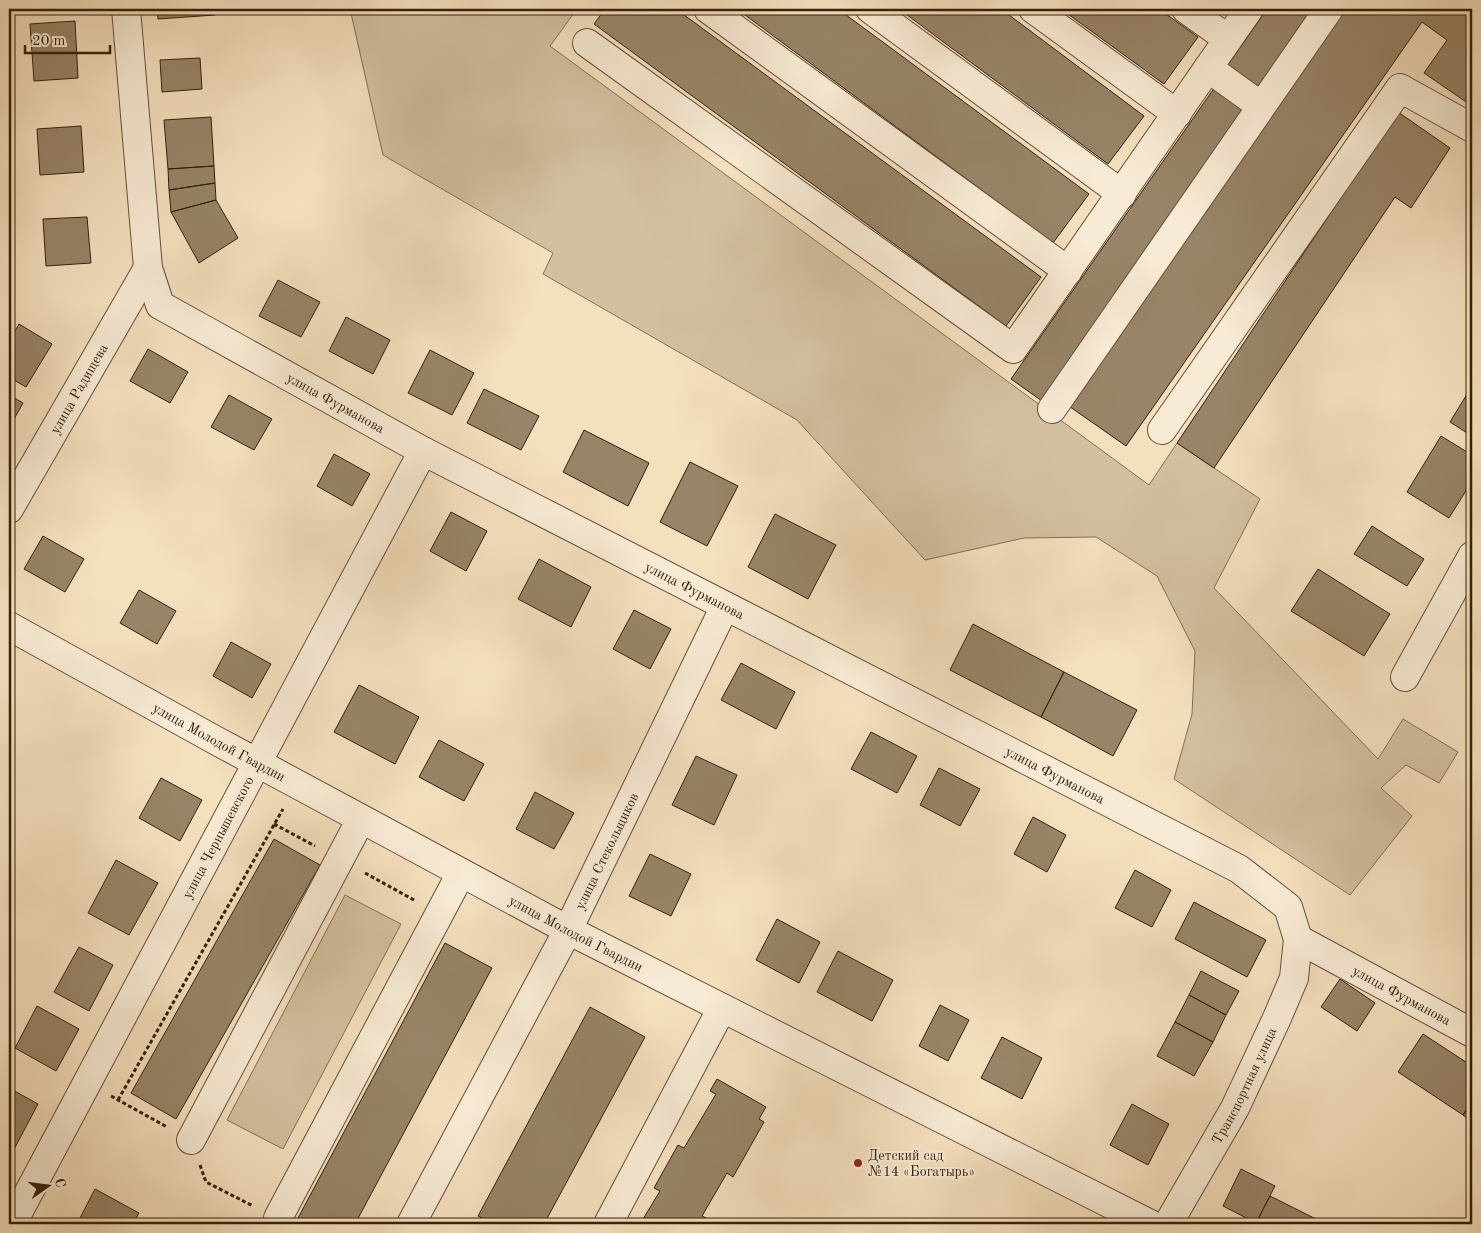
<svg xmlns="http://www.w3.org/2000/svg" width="1481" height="1233" viewBox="0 0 1481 1233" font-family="'Old Standard TT',serif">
	<rect width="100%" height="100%" fill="#f5e0be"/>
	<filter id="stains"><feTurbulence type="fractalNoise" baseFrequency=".004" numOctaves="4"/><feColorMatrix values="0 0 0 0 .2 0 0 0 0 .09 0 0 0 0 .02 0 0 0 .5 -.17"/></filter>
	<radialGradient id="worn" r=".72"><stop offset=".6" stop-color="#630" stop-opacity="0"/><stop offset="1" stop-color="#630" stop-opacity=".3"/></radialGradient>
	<!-- green -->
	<path fill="#d4c0a0" stroke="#847056" d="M350,9H577L550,46L1149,485L1177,443L1260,499L1214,588L1378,759L1403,719L1458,752L1439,783L1406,765L1381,788L1412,816L1350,895L1174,779L1192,714L1195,651L1157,576L1096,537L1024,538L925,560L797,420L543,274L553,253L383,155Z
		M345,895L401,924L283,1149L227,1120Z"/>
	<!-- building -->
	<path fill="#988468" stroke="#33210b" d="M157,9H215V15L158,19Z
		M605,9H676L1041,277L1006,326L594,24Z
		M737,9H838L1089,194L1053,243Z
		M899,9H1001L1144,116L1108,164Z
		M1061,9H1159L1198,37L1164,84Z
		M1267,9H1313L1256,90L1225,69Z
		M1342,9H1458L1472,18V106L1424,73L1447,40L1422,22L1126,446L1066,404Z
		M75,21L78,78L34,81L30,24Z
		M200,58L202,89L162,92L160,60Z
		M1215,87L1247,109L1042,401L1011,379Z
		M1398,112L1450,148L1411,208L1395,197L1214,468L1177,443Z
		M211,117L214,166L168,169L164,120Z
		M81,126L84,172L40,175L37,129Z
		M214,166L215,183L169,190L168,169Z
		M215,183L216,200L171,212L169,190Z
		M216,200L238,238L199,263L171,212Z
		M87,217L91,263L46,266L43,219Z
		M278,280L320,302L301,337L259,316Z
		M346,317L390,340L373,374L329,351Z
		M19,324L52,344L26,387L9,377V341Z
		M148,349L188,372L170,403L130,381Z
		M430,350L474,373L452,415L408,393Z
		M1472,386V436L1450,422Z
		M484,389L539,416L521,450L467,423Z
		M9,395L23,403L9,428Z
		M229,395L272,419L254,450L211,427Z
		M584,430L649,463L628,506L563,472Z
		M1441,436L1472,455V481L1449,518L1407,492Z
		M334,454L370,474L352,506L317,486Z
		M690,462L738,486L707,546L660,522Z
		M451,512L487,531L466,571L430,551Z
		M775,514L836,545L808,599L748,567Z
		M1372,526L1424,559L1407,586L1354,554Z
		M43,536L84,559L65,592L24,569Z
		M539,559L591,587L571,627L518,599Z
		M1318,569L1390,614L1364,656L1291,611Z
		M139,590L176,611L157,644L120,623Z
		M634,610L671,629L650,669L613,649Z
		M973,624L1064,672L1041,717L950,670Z
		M231,642L271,664L252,698L213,676Z
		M741,663L795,692L776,729L721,700Z
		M1064,672L1137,710L1113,756L1041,717Z
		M359,685L419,717L395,764L334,732Z
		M871,732L917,756L897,793L851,769Z
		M439,740L484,764L464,801L419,777Z
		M696,756L737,775L714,825L672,805Z
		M939,768L980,789L960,826L920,805Z
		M161,778L202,800L180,841L139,818Z
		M535,792L574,813L554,849L516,829Z
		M1033,817L1066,835L1047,872L1014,854Z
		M274,839L320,865L176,1119L131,1093Z
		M650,854L691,874L671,916L629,896Z
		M116,860L158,883L129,935L88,913Z
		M1135,870L1171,890L1152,927L1115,908Z
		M1194,902L1266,940L1247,977L1175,939Z
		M777,919L820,942L799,983L756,960Z
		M445,943L492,968L355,1224H310L298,1218Z
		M79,947L113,965L89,1011L54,992Z
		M838,951L893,980L872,1021L817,992Z
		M1201,971L1239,991L1226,1015L1189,995Z
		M1340,979L1375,1003L1357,1031L1321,1007Z
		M1189,995L1226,1015L1213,1042L1175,1022Z
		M940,1005L969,1020L948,1061L919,1046Z
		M37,1006L79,1029L56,1071L15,1048Z
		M590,1007L645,1037L544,1224H494L478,1216Z
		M1175,1022L1213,1042L1194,1076L1157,1056Z
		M1423,1034L1472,1066V1101L1463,1115L1398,1072Z
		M1002,1037L1042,1058L1022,1099L981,1078Z
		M717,1079L766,1107L759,1119L764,1122L733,1177L727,1173L702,1216L708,1219L705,1224H640L660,1191L654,1188L678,1145L684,1148L716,1094L710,1091Z
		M9,1088L38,1104L12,1153L9,1152Z
		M1472,1101V1122L1463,1115Z
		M1132,1104L1169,1124L1148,1165L1110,1145Z
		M1241,1169L1275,1186L1256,1223L1223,1206Z
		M95,1189L139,1213L133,1224H88L79,1220Z
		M1270,1196L1316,1219L1313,1224H1259L1256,1223Z"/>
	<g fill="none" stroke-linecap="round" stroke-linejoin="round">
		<defs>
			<g id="minor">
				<path id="s1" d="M126,9L148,268L160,305L423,451L1239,869L1288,907L1298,939L1472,1033"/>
				<path d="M708,9L1068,271"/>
				<path d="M870,9L1122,194"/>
				<path d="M1033,9L1177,114"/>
				<path d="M1186,9L1228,39"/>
				<path d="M587,43L1013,349L1249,9"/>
				<path d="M1208,68L1261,106"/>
				<path d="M1052,409L1329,9"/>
				<path d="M1162,430L1400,88L1472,128"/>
				<path id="s2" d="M9,509L148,268"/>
				<path id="s3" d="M9,626L215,740L568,930L1150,1224"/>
				<path d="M1405,677L1472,556"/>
				<path d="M191,1140L361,819"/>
				<path d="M278,1218L461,873"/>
				<path id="s4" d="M12,1224L423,451"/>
				<path id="s5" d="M411,1224L568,930L725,606"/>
				<path d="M608,1224L722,1008"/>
				<path id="s6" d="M1168,1224L1235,1108L1277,1018L1294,978L1298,939"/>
			</g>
		</defs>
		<!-- minor casing -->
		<use href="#minor" stroke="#645138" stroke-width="30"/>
		<!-- path -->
		<path stroke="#33210b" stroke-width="3" stroke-dasharray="4 2.5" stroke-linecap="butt" d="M274,824L315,846
			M365,873L414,900
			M111,1096L167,1127
			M118,1100L283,809
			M200,1165L206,1182L253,1206"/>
		<!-- minor -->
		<use href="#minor" stroke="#f8ebd5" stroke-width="28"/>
	</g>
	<!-- markers -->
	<circle fill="#8f2418" stroke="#f8ebd5" stroke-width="2" cx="858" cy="1163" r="5"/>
	<g text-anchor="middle" stroke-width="4" stroke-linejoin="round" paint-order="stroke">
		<!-- street labels -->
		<g font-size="14" fill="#33210b" stroke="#f8ebd5">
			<text dy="5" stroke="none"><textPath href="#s2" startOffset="139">улица Радищева</textPath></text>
			<text dy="5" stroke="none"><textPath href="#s1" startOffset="500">улица Фурманова</textPath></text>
			<text dy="5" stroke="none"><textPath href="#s1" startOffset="905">улица Фурманова</textPath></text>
			<text dy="5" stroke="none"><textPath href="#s3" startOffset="240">улица Молодой Гвардии</textPath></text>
			<text dy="5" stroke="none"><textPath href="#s1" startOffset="1310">улица Фурманова</textPath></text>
			<text dy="5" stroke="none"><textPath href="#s4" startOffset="438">улица Чернышевского</textPath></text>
			<text dy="5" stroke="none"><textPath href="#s5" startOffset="421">улица Стекольщиков</textPath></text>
			<text dy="5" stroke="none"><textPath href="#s3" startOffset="645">улица Молодой Гвардии</textPath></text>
			<text dy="5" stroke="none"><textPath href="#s1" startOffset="1730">улица Фурманова</textPath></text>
			<text dy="5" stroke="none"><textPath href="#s6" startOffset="158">Транспортная улица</textPath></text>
		</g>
		<!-- poi labels -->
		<g font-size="14" fill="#33210b" stroke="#f8ebd5" text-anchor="start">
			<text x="868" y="1160">Детский сад<tspan x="868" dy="16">№14 «Богатырь»</tspan></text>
		</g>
	</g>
	<!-- margin -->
	<rect width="1481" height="1233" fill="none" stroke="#f5e0be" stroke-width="30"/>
	<rect x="10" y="10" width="1461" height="1213" fill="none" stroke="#33210b" stroke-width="2.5"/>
	<rect x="15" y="15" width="1451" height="1203" fill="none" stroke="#33210b"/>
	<!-- north arrow -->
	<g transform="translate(48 1186) rotate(76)" stroke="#f8ebd5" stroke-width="4" paint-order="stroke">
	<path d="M0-4L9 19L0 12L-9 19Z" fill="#33210b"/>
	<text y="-8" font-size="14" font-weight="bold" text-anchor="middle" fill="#33210b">С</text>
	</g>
	<!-- scale -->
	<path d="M25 45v8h85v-8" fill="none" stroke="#33210b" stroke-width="2.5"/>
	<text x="32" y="45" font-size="15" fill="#33210b" stroke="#f8ebd5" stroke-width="4" paint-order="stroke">20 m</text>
	<rect width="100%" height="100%" filter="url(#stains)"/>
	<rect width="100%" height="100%" fill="url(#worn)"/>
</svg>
